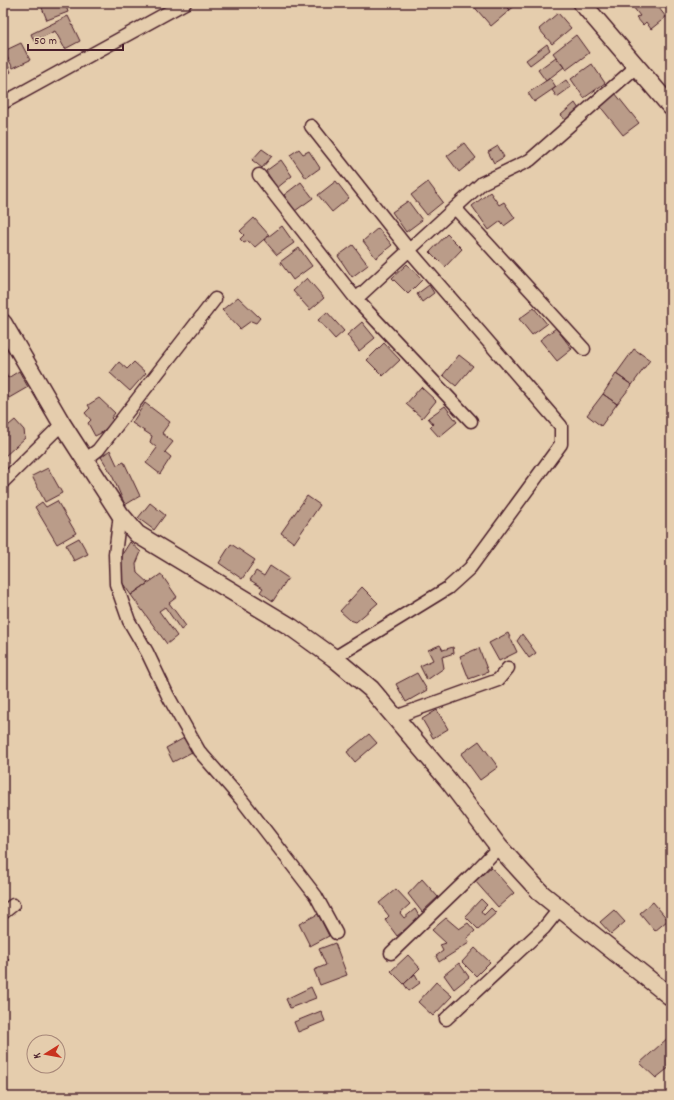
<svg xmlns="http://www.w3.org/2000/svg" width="674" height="1100" viewBox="0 0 674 1100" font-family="Dekko,sans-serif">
	<rect width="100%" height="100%" fill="#e5cdad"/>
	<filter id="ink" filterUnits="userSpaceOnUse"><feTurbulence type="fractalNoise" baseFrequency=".025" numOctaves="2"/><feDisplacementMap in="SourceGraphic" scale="8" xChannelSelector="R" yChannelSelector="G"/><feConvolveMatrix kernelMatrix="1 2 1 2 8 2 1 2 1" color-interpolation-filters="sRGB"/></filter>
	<g filter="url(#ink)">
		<!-- building -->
		<path fill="#ba9c89" stroke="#4a1f2b" d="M40,3H65L68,12L47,20Z
			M471,3H504L510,10L491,26Z
			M504,3H518L510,10Z
			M630,3H655L666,17L651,29L646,22L643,25L636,17L640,16Z
			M662,3H671V13Z
			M558,13L571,28L552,44L539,29Z
			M68,16L80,41L65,49L55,31L34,41L31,34Z
			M576,35L589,53L566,70L553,53Z
			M21,43L30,60L13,68L4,51Z
			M547,44L550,50L530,65L526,60Z
			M3,55L11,72L3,76Z
			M556,57L564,67L546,81L538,70Z
			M592,64L605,83L584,98L571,79Z
			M550,78L556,87L534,102L528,93Z
			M566,80L571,87L557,97L552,90Z
			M615,93L639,123L623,135L599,105Z
			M575,103L579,109L566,121L561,115Z
			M464,143L476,158L459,172L447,156Z
			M498,146L504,157L494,163L488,152Z
			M262,149L272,156L262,168L252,160Z
			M299,149L303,154L309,151L320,168L306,178L290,155Z
			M281,160L292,176L277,188L266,171Z
			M336,181L349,198L332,212L318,195Z
			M301,182L313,198L295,211L284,195Z
			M428,182L443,202L427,215L411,195Z
			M490,192L499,205L504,202L515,218L504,226L501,221L489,230L472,206Z
			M408,201L422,220L406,232L392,212Z
			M254,218L269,235L255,247L248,241L244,243L240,239L244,235L240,231Z
			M282,226L294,243L277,255L264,240Z
			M378,228L392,245L376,258L363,241Z
			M447,234L462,249L445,267L430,252Z
			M353,245L368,265L352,277L338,256Z
			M299,248L312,266L293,280L280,262Z
			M407,264L422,280L408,294L392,278Z
			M307,278L324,298L310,310L293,291Z
			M429,285L434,293L422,302L417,294Z
			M238,297L260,318L256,323L251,321L240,329L222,310Z
			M534,308L547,324L532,335L519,319Z
			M327,312L344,331L335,339L318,320Z
			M362,322L375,338L359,351L347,335Z
			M556,328L572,349L557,361L540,340Z
			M384,343L400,360L383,376L367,360Z
			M634,349L650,360L632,385L616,374Z
			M459,355L473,366L456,386L443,375Z
			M119,362L127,369L134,362L146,373L130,391L110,373Z
			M3,369L8,378L19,371L28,387L9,398L3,387Z
			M616,374L632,385L617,404L603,394Z
			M421,387L436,401L422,418L406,404Z
			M603,394L617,404L601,426L587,415Z
			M99,398L115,413L111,418L114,421L101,433L95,436L88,423L91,420L85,413L90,408L88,405Z
			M145,403L170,422L162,433L173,442L165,452L171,457L160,474L146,463L157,448L150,442L152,436L132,423Z
			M445,406L457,422L439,437L430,427L433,424L428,418Z
			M15,420L24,430L25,438L5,456L3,453V430Z
			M110,450L117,465L124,462L140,496L125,505L111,473L101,457Z
			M48,468L62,493L45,502L32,476Z
			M307,496L320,505L294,543L281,533Z
			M57,501L76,533L57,544L35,507L42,502L46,507Z
			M150,503L165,515L154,530L138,518Z
			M79,538L88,554L74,561L66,545Z
			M130,542L141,552L136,564L137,573L148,583L131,595L121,581L120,568L123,553Z
			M231,544L255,560L242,579L219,563Z
			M270,566L288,578L273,601L260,592L263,588L250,580L256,571L264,576Z
			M161,574L177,597L169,603L186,626L181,630L165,607L159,611L177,636L167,644L131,595Z
			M362,587L378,603L356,622L350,620L340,611Z
			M508,633L517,652L499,661L489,643Z
			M522,634L536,653L529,658L517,641Z
			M440,645L443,650L453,647L454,653L442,657L444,668L427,680L420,666L433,660L428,650Z
			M479,648L488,672L469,679L460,656Z
			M417,673L427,690L406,702L396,684Z
			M437,710L448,729L433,738L422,719Z
			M369,734L377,743L355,762L347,752Z
			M184,738L192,752L173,762L166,748Z
			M479,741L498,767L480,780L461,754Z
			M491,867L514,893L498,907L475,881Z
			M422,879L438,897L422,912L408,894Z
			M396,889L410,904L400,913L404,918L415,909L420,918L397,936L385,920L389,916L379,903Z
			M481,899L487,905L481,911L484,915L491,908L496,913L478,929L465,916Z
			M653,902L668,920L655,931L640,913Z
			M614,910L625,922L611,934L600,922Z
			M318,914L329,936L310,946L299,924Z
			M446,918L459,929L468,923L475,931L467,938L469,943L439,962L436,956L443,951L440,945L446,943L432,930Z
			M335,943L347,975L320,985L314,970L326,965L319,949Z
			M475,948L490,962L476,976L462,962Z
			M3,953L9,960L3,964Z
			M408,955L420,968L404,984L391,971Z
			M459,963L469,977L454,989L444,975Z
			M415,974L420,983L409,991L404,984Z
			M436,982L452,996L433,1016L418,1002Z
			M311,987L316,998L290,1008L286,999Z
			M321,1011L325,1021L298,1032L294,1022Z
			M671,1035V1066L656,1078L640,1063Z"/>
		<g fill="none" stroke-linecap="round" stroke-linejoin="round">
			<defs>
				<path id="street" d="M3,103L185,3
					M311,126L409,250L561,426V444L470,568L448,588L334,658
					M259,175L356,299L471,421
					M455,208L584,349
					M356,299L482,183L530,160L636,67
					M85,460L98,450L215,299
					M3,482L62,424
					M120,514L115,554L116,584L129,621L147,652L168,696L199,751L241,799L316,896L336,933
					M395,717L498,680L508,668
					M3,913L13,905
					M391,953L476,871L499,847
					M446,1019L544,928L560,908"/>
				<path id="secondary" d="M582,3L671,107
					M3,323L62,424L120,514L137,534L291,627L334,658L371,689L448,780L499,847L542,894L671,997"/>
			</defs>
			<!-- street casing -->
			<use href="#street" stroke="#4a1f2b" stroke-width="15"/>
			<!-- secondary casing -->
			<use href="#secondary" stroke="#4a1f2b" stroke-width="20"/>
			<!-- street -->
			<use href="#street" stroke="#e5cdad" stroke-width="12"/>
			<!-- secondary -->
			<use href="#secondary" stroke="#e5cdad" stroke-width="17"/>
		</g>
	</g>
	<!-- margin -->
	<rect width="674" height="1100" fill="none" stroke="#e5cdad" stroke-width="16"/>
	<rect x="8" y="8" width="658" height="1084" fill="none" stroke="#4a1f2b" stroke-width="1.5" filter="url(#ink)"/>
	<!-- north arrow -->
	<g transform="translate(46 1054) rotate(259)"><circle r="19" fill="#e5cdad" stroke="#a78779"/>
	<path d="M0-3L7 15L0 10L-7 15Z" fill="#c8321e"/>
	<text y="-6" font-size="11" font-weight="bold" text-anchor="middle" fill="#4a1f2b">K</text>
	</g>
	<!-- scale -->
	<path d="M28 44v6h95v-6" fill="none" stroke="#4a1f2b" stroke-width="2"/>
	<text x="34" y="44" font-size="12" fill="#4a1f2b" stroke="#e5cdad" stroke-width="3" paint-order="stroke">50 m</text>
</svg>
